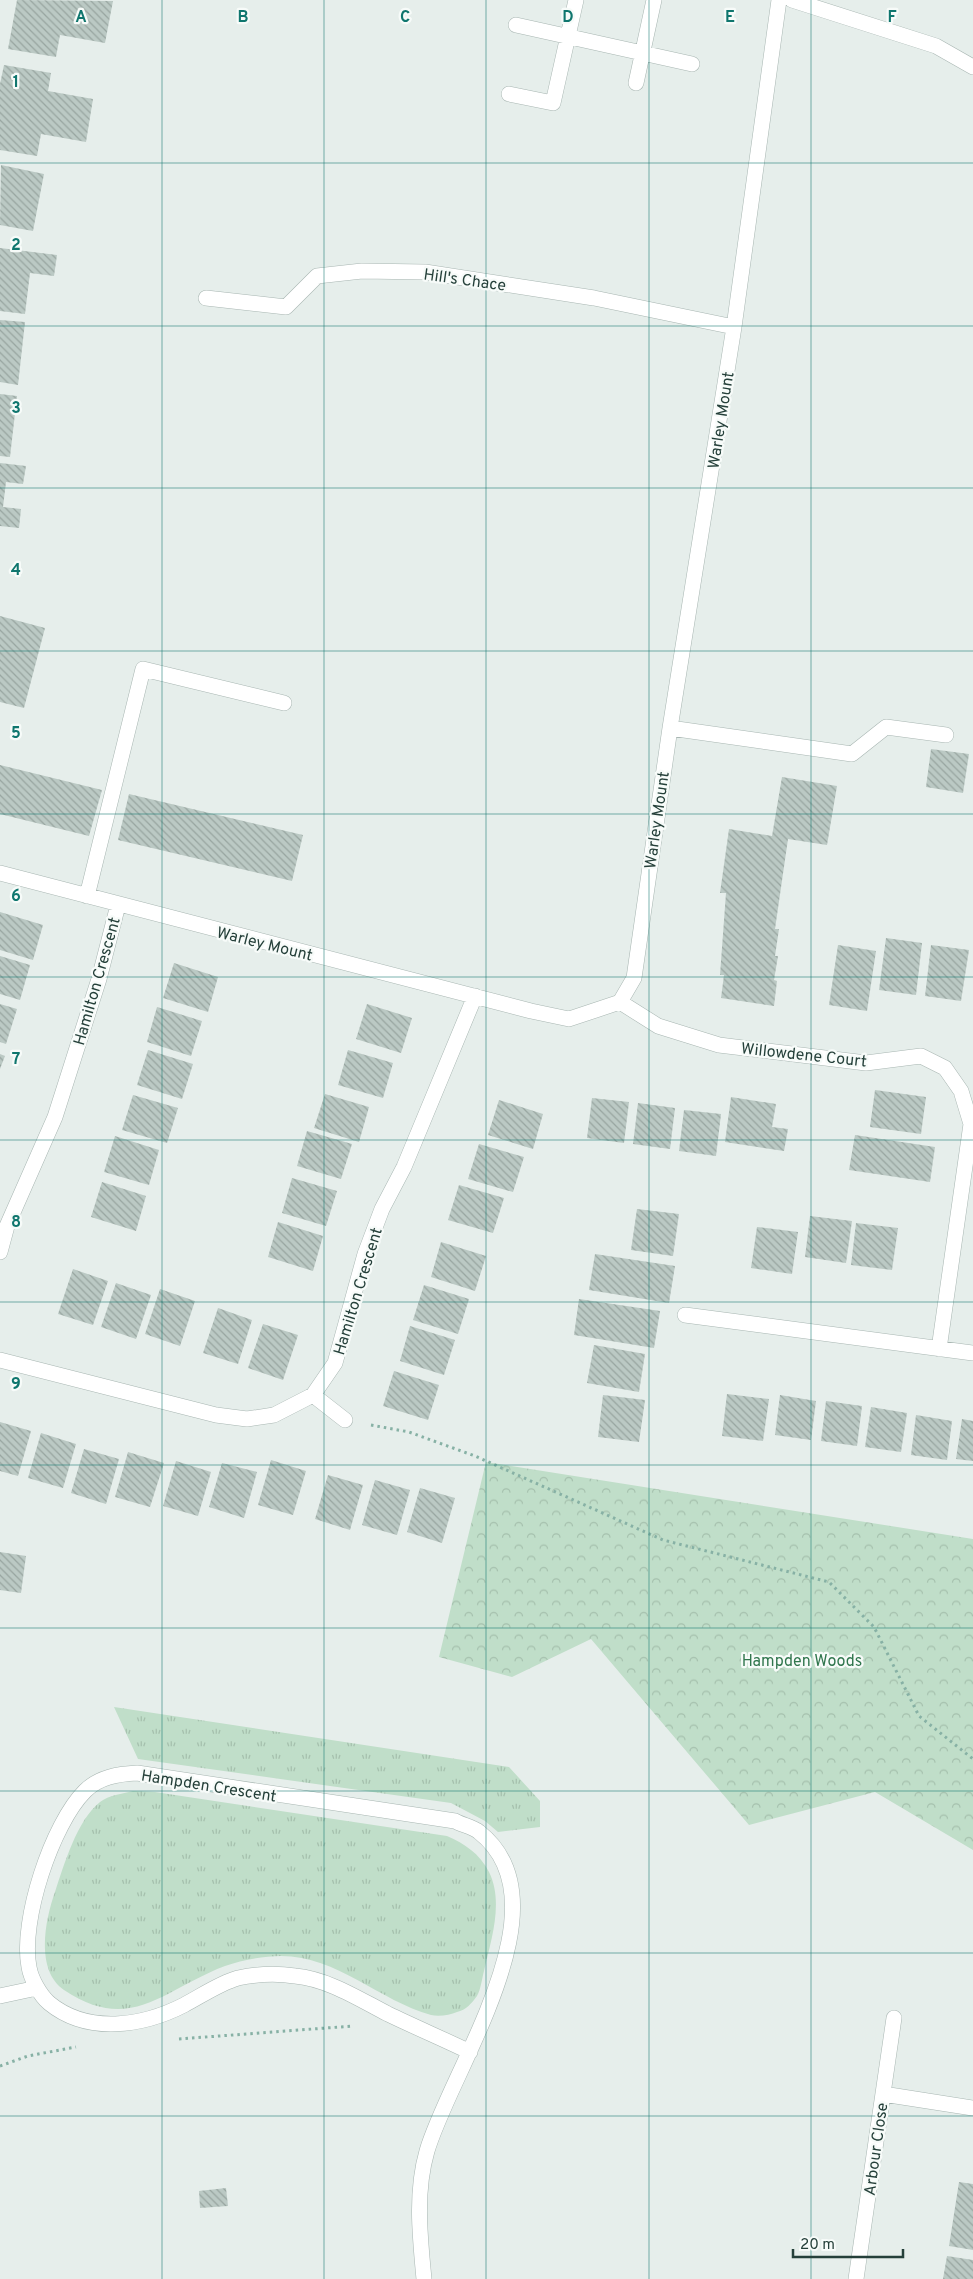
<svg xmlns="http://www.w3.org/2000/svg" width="973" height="2279" viewBox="0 0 973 2279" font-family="Overpass,sans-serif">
	<defs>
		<pattern id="grass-tufts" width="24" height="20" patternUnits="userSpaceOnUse" patternTransform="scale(1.25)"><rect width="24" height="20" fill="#c0dec9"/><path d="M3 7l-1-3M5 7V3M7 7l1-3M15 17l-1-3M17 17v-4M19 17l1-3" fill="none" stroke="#a5c0ad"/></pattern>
		<pattern id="forest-crowns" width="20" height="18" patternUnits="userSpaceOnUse" patternTransform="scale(1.25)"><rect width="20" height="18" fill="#c0dec9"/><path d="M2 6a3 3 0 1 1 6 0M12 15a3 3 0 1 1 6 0" fill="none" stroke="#a5c0ad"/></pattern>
		<pattern id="building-back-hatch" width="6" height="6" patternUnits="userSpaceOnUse" patternTransform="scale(1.25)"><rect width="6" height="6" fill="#bbc9c4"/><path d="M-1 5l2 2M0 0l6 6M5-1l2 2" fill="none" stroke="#98a5a0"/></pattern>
	</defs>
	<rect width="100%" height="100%" fill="#e6eeeb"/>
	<!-- grass -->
	<path fill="url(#grass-tufts)" d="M114,1707L509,1767L540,1801V1827L498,1832L485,1821L451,1803L138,1759Z
		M133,1791L155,1792L447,1836C465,1844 479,1853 489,1872C504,1902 491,1940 484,1971C482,1978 481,1989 477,1996C472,2003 466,2010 457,2012C450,2015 439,2017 431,2015C380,2001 337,1956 281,1956C264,1956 242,1960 225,1966C164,1989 131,2035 64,1990C35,1970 45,1920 55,1892C64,1865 77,1820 100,1802C109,1795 122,1794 133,1791Z"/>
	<!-- forest -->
	<path fill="url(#forest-crowns)" d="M486,1462L973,1539V1850L875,1792L749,1825L591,1639L512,1677L439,1657Z"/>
	<!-- building -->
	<path fill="url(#building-back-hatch)" d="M17,0L113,1L105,43L60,35L56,57L8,49Z
		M4,65L51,73L48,91L93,99L86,142L41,134L37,156L0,150V84Z
		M1,165L44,174L33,231L0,225Z
		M0,248L57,255L54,276L30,273L25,314L0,311Z
		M0,320L25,322L18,385L0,382Z
		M0,394L17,396L10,457L0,456Z
		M0,463L26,466L23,484L6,482L3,507L21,509L19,528L0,526Z
		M0,616L45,628L24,708L0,702Z
		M931,749L969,754L963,793L926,787Z
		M0,765L102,790L89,836L0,814Z
		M782,777L837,786L827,845L788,839L775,929H779L775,956H778L774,980L777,981L774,1006L721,998L724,975H720L726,893H720L729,829L772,836Z
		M129,794L303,835L292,881L118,840Z
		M0,912L43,925L33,960L0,950Z
		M886,938L922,943L916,995L879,990Z
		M838,945L876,951L867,1011L829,1005Z
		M931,945L969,950L961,1001L925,996Z
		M0,956L30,965L20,1000L0,994Z
		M174,963L218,977L208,1012L163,998Z
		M0,1004L17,1009L6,1044L0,1042Z
		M367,1004L412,1018L401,1053L356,1039Z
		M157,1007L202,1021L191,1056L147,1042Z
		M148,1050L193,1064L182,1099L137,1085Z
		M348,1050L393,1063L383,1098L338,1085Z
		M0,1054L5,1056L0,1069Z
		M875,1090L926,1097L921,1134L870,1127Z
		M325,1094L369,1107L359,1142L314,1128Z
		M133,1095L178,1108L167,1143L122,1130Z
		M731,1097L776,1104L772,1127L788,1129L784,1151L725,1142Z
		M592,1098L629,1102L624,1143L587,1138Z
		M499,1100L543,1114L533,1149L488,1135Z
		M638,1103L675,1108L670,1149L633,1144Z
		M684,1110L721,1114L716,1156L679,1151Z
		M307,1131L352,1144L341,1179L297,1166Z
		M855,1135L935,1147L930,1182L849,1170Z
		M115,1136L159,1150L149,1185L104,1172Z
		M479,1144L524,1157L513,1192L468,1179Z
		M292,1178L337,1191L326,1226L282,1213Z
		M102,1182L146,1196L136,1231L91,1217Z
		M459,1185L504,1198L493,1233L448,1220Z
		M637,1209L679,1214L673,1256L631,1250Z
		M810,1216L852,1221L846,1263L805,1257Z
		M278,1222L323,1236L313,1271L268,1257Z
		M856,1223L898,1228L892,1270L851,1265Z
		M757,1227L798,1232L792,1274L751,1268Z
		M441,1242L486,1256L475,1291L431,1277Z
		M595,1254L675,1266L669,1303L589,1290Z
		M73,1269L108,1281L93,1325L58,1314Z
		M116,1283L151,1295L136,1339L101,1327Z
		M424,1285L469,1299L458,1334L413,1320Z
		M160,1289L195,1301L180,1346L145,1334Z
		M579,1299L660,1311L654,1348L574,1335Z
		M218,1308L252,1320L238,1364L203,1353Z
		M263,1324L298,1335L283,1380L248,1368Z
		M410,1326L455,1340L444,1375L400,1361Z
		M594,1345L645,1354L639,1392L587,1383Z
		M394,1371L439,1385L428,1420L383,1406Z
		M727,1394L769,1399L763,1441L722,1436Z
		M603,1395L645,1400L639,1442L598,1437Z
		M780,1395L816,1401L811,1440L775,1435Z
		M826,1401L862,1406L857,1446L821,1441Z
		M871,1407L907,1413L901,1452L865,1447Z
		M916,1415L952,1421L947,1460L911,1455Z
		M962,1419L973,1421V1461L956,1459Z
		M0,1422L31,1431L18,1476L0,1471Z
		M41,1433L76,1444L63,1488L28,1478Z
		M84,1449L119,1459L106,1504L71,1493Z
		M128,1452L164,1463L150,1507L115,1497Z
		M271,1460L306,1471L293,1515L258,1505Z
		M176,1461L211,1472L198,1516L163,1506Z
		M222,1463L257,1472L244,1518L209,1507Z
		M328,1475L363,1485L350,1530L315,1519Z
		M375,1480L410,1490L397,1535L362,1525Z
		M420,1488L455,1498L442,1543L407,1532Z
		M0,1552L26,1556L21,1593L0,1590Z
		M959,2182L973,2184V2250L949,2246Z
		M226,2188L228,2206L200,2208L199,2191Z
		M947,2256L973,2260V2279H943Z"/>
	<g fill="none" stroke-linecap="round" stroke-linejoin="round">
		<defs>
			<path id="minor" d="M792,0L936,46L973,67
				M516,25L692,64
				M636,83L654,0
				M509,94L553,103L576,0
				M206,298L286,307L317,276L362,271L425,272L594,298L734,327
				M670,728L852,754L886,727L946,735
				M0,873L531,1011L569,1019L620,1002L634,978L670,728L734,327L779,0
				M87,896L143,669L284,703
				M620,1002L658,1026L719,1045L866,1063L921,1056L945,1068L961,1091L971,1124L939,1349
				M0,1252L7,1226L55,1117L99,979L118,905
				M685,1315L973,1353
				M0,1360L216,1415L247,1419L274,1415L313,1395L335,1363L365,1254L382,1209L404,1167L475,996
				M313,1395L345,1420
				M0,1996L37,1988
				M883,2094L973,2108
				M424,2279C420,2237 415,2192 427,2151C450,2071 570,1903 479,1832C473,1827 462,1825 455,1821L137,1773C118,1774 99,1777 85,1791C52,1824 20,1921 29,1967C31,1979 40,1995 49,2003C88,2035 143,2026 184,2005C201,1996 220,1983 238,1978C257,1974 276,1973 295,1976C328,1979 359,1999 388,2014C415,2027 443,2039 470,2052
				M856,2279L894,2018"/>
		</defs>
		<!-- minor casing -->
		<use href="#minor" stroke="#a8b6b2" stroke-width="16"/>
		<!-- path -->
		<path stroke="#87b1a5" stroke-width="3" stroke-dasharray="2.5 4" stroke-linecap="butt" d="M371,1425L409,1432L475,1456L663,1540L829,1582L874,1627L919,1716L973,1759
			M179,2039L353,2026
			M0,2066L28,2056L76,2047"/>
		<!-- minor -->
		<use href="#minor" stroke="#fff" stroke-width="15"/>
	</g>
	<!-- grid -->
	<path fill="none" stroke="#0f766e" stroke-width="1" stroke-opacity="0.55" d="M162,0V2279M324,0V2279M486,0V2279M649,0V2279M811,0V2279M0,163H973M0,326H973M0,488H973M0,651H973M0,814H973M0,977H973M0,1140H973M0,1302H973M0,1465H973M0,1628H973M0,1791H973M0,1953H973M0,2116H973"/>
	<g text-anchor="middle" stroke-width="4.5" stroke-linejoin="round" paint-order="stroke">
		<!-- street labels -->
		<g font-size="16" fill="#25403a" stroke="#f7fbf9">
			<text transform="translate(465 279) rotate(8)" y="6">Hill's Chace</text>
			<text transform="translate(720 420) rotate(-81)" y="6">Warley Mount</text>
			<text transform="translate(656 820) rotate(-82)" y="6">Warley Mount</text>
			<text transform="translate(265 943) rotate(14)" y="6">Warley Mount</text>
			<text transform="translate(96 981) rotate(-74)" y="6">Hamilton Crescent</text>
			<text transform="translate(804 1054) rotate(6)" y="6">Willowdene Court</text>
			<text transform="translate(357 1291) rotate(-73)" y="6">Hamilton Crescent</text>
			<text transform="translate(209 1785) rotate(9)" y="6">Hampden Crescent</text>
			<text transform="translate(875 2149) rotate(-82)" y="6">Arbour Close</text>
		</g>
		<!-- park labels -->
		<g font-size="16" fill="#30764d" stroke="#f7fbf9">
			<text x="802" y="1666">Hampden Woods</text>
		</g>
	</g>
	<g font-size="16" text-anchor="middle" font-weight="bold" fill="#0f766e" stroke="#f7fbf9" stroke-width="4.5" stroke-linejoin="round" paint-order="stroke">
		<text x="81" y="22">A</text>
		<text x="243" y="22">B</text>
		<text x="405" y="22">C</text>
		<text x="568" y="22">D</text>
		<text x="730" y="22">E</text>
		<text x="892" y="22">F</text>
		<text x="16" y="87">1</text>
		<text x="16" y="250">2</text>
		<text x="16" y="413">3</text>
		<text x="16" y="575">4</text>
		<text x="16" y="738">5</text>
		<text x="16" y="901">6</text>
		<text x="16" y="1064">7</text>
		<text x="16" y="1227">8</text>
		<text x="16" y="1389">9</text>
	</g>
	<!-- scale -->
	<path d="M793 2249v8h110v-8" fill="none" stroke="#25403a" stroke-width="2.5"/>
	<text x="800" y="2249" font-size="15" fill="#25403a" stroke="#f7fbf9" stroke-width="4" paint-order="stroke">20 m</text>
</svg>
